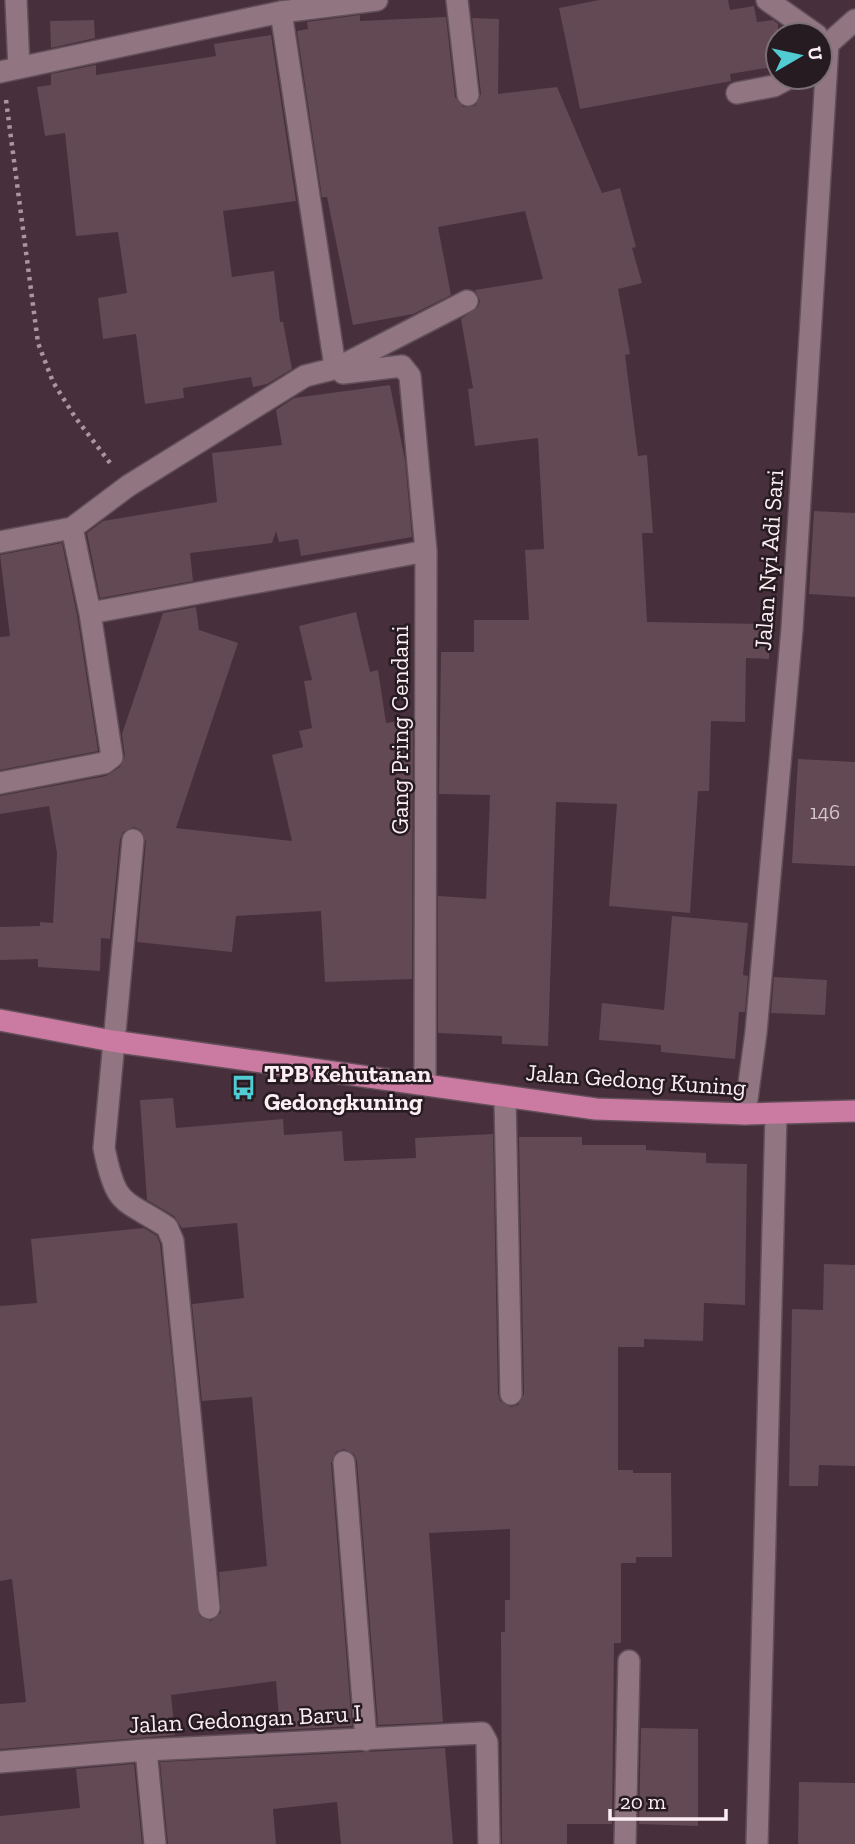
<svg xmlns="http://www.w3.org/2000/svg" width="855" height="1844" viewBox="0 0 855 1844" font-family="'Zilla Slab',serif">
	<rect width="100%" height="100%" fill="#47303b"/>
	<!-- building -->
	<path fill="#624954" d="M599,0H728L730,10L754,6L757,22L773,20L778,24V66L730,74L731,81L580,109L559,8Z
		M360,15V21L446,17L455,97L463,107L475,106L481,94L472,18L499,19L498,94L557,87L602,193L620,188L636,247L632,248L642,283L618,289L630,354L625,355L638,456L647,455L653,533H642L647,622L769,624V659L746,658L745,722L711,721L709,791H698L690,913L609,906L617,804L556,802L548,1046L502,1044V1036L438,1033V896L486,899L490,795L439,794L441,652H474V620H529L525,550L544,549L538,438L475,446L468,389L473,388L461,319L478,307L480,301L475,290L543,279L525,211L438,227L451,295L413,314L353,325L327,197H322L297,31L308,29L307,22Z
		M94,20L95,38L51,48L50,21Z
		M271,35L296,201L223,211L232,277L274,271L280,322H283L292,369L267,384L253,387L251,377L183,388L184,398L145,404L136,334L103,339L98,298L127,293L118,232L76,236L65,133L45,136L37,87L51,85V74L96,65V75L216,56L214,44Z
		M390,385L405,460L412,537L301,556L298,539L279,542L276,531L272,543L190,553L193,581L100,598L87,533L103,521L217,502L212,453L282,445L276,410L294,398Z
		M814,511L855,513V597L809,594Z
		M62,543L77,615L98,751L0,770V637L10,636L0,555Z
		M196,607L199,630L238,643L176,828L292,841L272,755L303,747L299,731L312,728L304,681L312,680L299,626L356,612L370,672L378,670L386,723L413,719L412,979L325,982L321,911L236,916L232,952L137,942L146,841L141,830L134,827L123,832L120,839L110,939L101,938L100,971L38,967V959L0,960V927L40,926V922L53,923L57,853L49,806L0,814V796L106,776L120,767L125,756L122,734L163,613Z
		M798,759L855,762V866L792,863Z
		M672,916L748,923L743,975L748,976L745,1012H739L735,1059L661,1052V1045L599,1040L602,1003L664,1010Z
		M774,977L827,980L825,1015L771,1013Z
		M173,1098L176,1128L283,1119L284,1135L342,1131L344,1161L416,1158L415,1138L493,1134L498,1394L500,1401L511,1407L518,1405L524,1394L519,1137H582V1145H646V1150L706,1153V1163L747,1164L745,1305L704,1303L703,1341L644,1339V1347H618V1470H633V1473H671L672,1557H636V1563H621V1643H614L612,1824H567V1844H502L501,1632H505V1600H510V1529L429,1533L443,1722L378,1725L357,1461L354,1454L344,1449L336,1452L331,1463L352,1726L280,1730L276,1681L171,1695L175,1735L0,1749V1704L26,1702L12,1579L0,1581V1306L37,1303L31,1239L144,1228L157,1236L160,1244L199,1616L211,1621L221,1613L219,1572L267,1566L252,1397L202,1401L192,1304L244,1298L237,1223L182,1228L174,1216L147,1200L140,1100Z
		M824,1264L855,1265V1466L819,1465L818,1486H789L792,1309L823,1310Z
		M641,1728L698,1729V1826L639,1824Z
		M445,1748L453,1844H341L337,1802L273,1809L276,1844H168L160,1762Z
		M134,1764L142,1844H0V1816L80,1808L76,1769Z
		M799,1782L855,1783V1844H798Z"/>
	<g fill="none" stroke-linecap="round" stroke-linejoin="round">
		<defs>
			<path id="minor" d="M16,0L19,68
				M457,0L468,95
				M767,0L817,35
				M281,12L334,360L343,373L402,366L410,376L426,551L425,1084
				M0,72L281,12L377,0
				M737,93L774,86L791,77
				M0,542L72,528
				M90,613L426,551
				M0,783L104,763L112,757L90,613L72,528L128,486L305,376L337,368L467,301
				M133,840L104,1148C116,1207 122,1198 167,1227L173,1241L209,1608
				M505,1098L511,1394
				M745,1114L756,1032L792,629L828,44L855,20
				M344,1462L366,1740
				M146,1750L155,1844
				M0,1762L146,1750L482,1733L487,1742L489,1844
				M625,1844L629,1661
				M757,1844L776,1114"/>
			<path id="major" d="M0,1020L112,1041L596,1109L745,1114L855,1111"/>
		</defs>
		<!-- minor casing -->
		<use href="#minor" stroke="#624f59" stroke-width="24"/>
		<!-- major casing -->
		<use href="#major" stroke="#624f59" stroke-width="24"/>
		<!-- path -->
		<path stroke="#a9969e" stroke-width="4.5" stroke-dasharray="3.5 5" stroke-linecap="butt" d="M6,100L38,343L53,382L75,417L110,463"/>
		<!-- minor -->
		<use href="#minor" stroke="#917682" stroke-width="21"/>
		<!-- major -->
		<use href="#major" stroke="#cb7aa2" stroke-width="21"/>
	</g>
	<!-- icons -->
	<defs>
		<symbol id="bus-bare" viewBox="-9 -9 18 18"><path d="M-5-6H5V4H4V6H2V4H-2V6H-4V4H-5ZM-3.5-4V0h7V-4ZM-3.5 1.2v1.5H-2V1.2ZM2 1.2v1.5H3.5V1.2Z" fill="#51ccd2" stroke="#261b20" stroke-width="2.5" paint-order="stroke"/></symbol>
	</defs>
	<g fill-rule="evenodd">
		<use href="#bus-bare" x="226" y="1070" width="35" height="35"/>
	</g>
	<g text-anchor="middle" stroke-width="5" stroke-linejoin="round" paint-order="stroke">
		<!-- number labels -->
		<g font-size="21" fill="#d6c5cc">
			<text x="825" y="819">146</text>
		</g>
		<!-- street labels -->
		<g font-size="24" fill="#fdeef4" stroke="#261b20">
			<text transform="translate(769 560) rotate(-86)" y="8">Jalan Nyi Adi Sari</text>
			<text transform="translate(400 730) rotate(-90)" y="8">Gang Pring Cendani</text>
			<text transform="translate(636 1080) rotate(4)" y="8">Jalan Gedong Kuning</text>
			<text transform="translate(245 1719) rotate(-3)" y="8">Jalan Gedongan Baru I</text>
		</g>
		<!-- poi labels -->
		<g font-size="24" font-weight="bold" fill="#fdeef4" stroke="#261b20" text-anchor="start">
			<text x="264" y="1082">TPB Kehutanan<tspan x="264" dy="28">Gedongkuning</tspan></text>
		</g>
	</g>
	<!-- north arrow -->
	<g transform="translate(799 56) rotate(81)"><circle r="33" fill="#261b20" stroke="#7c6f75" stroke-width="2"/>
	<path d="M0-5L12 26L0 18L-12 26Z" fill="#51ccd2"/>
	<text y="-10" font-size="19" font-weight="bold" text-anchor="middle" fill="#fdeef4">U</text>
	</g>
	<!-- scale -->
	<path d="M610 1809v10h116v-10" fill="none" stroke="#fdeef4" stroke-width="3.5"/>
	<text x="620" y="1809" font-size="21" fill="#fdeef4" stroke="#261b20" stroke-width="5" paint-order="stroke">20 m</text>
</svg>
